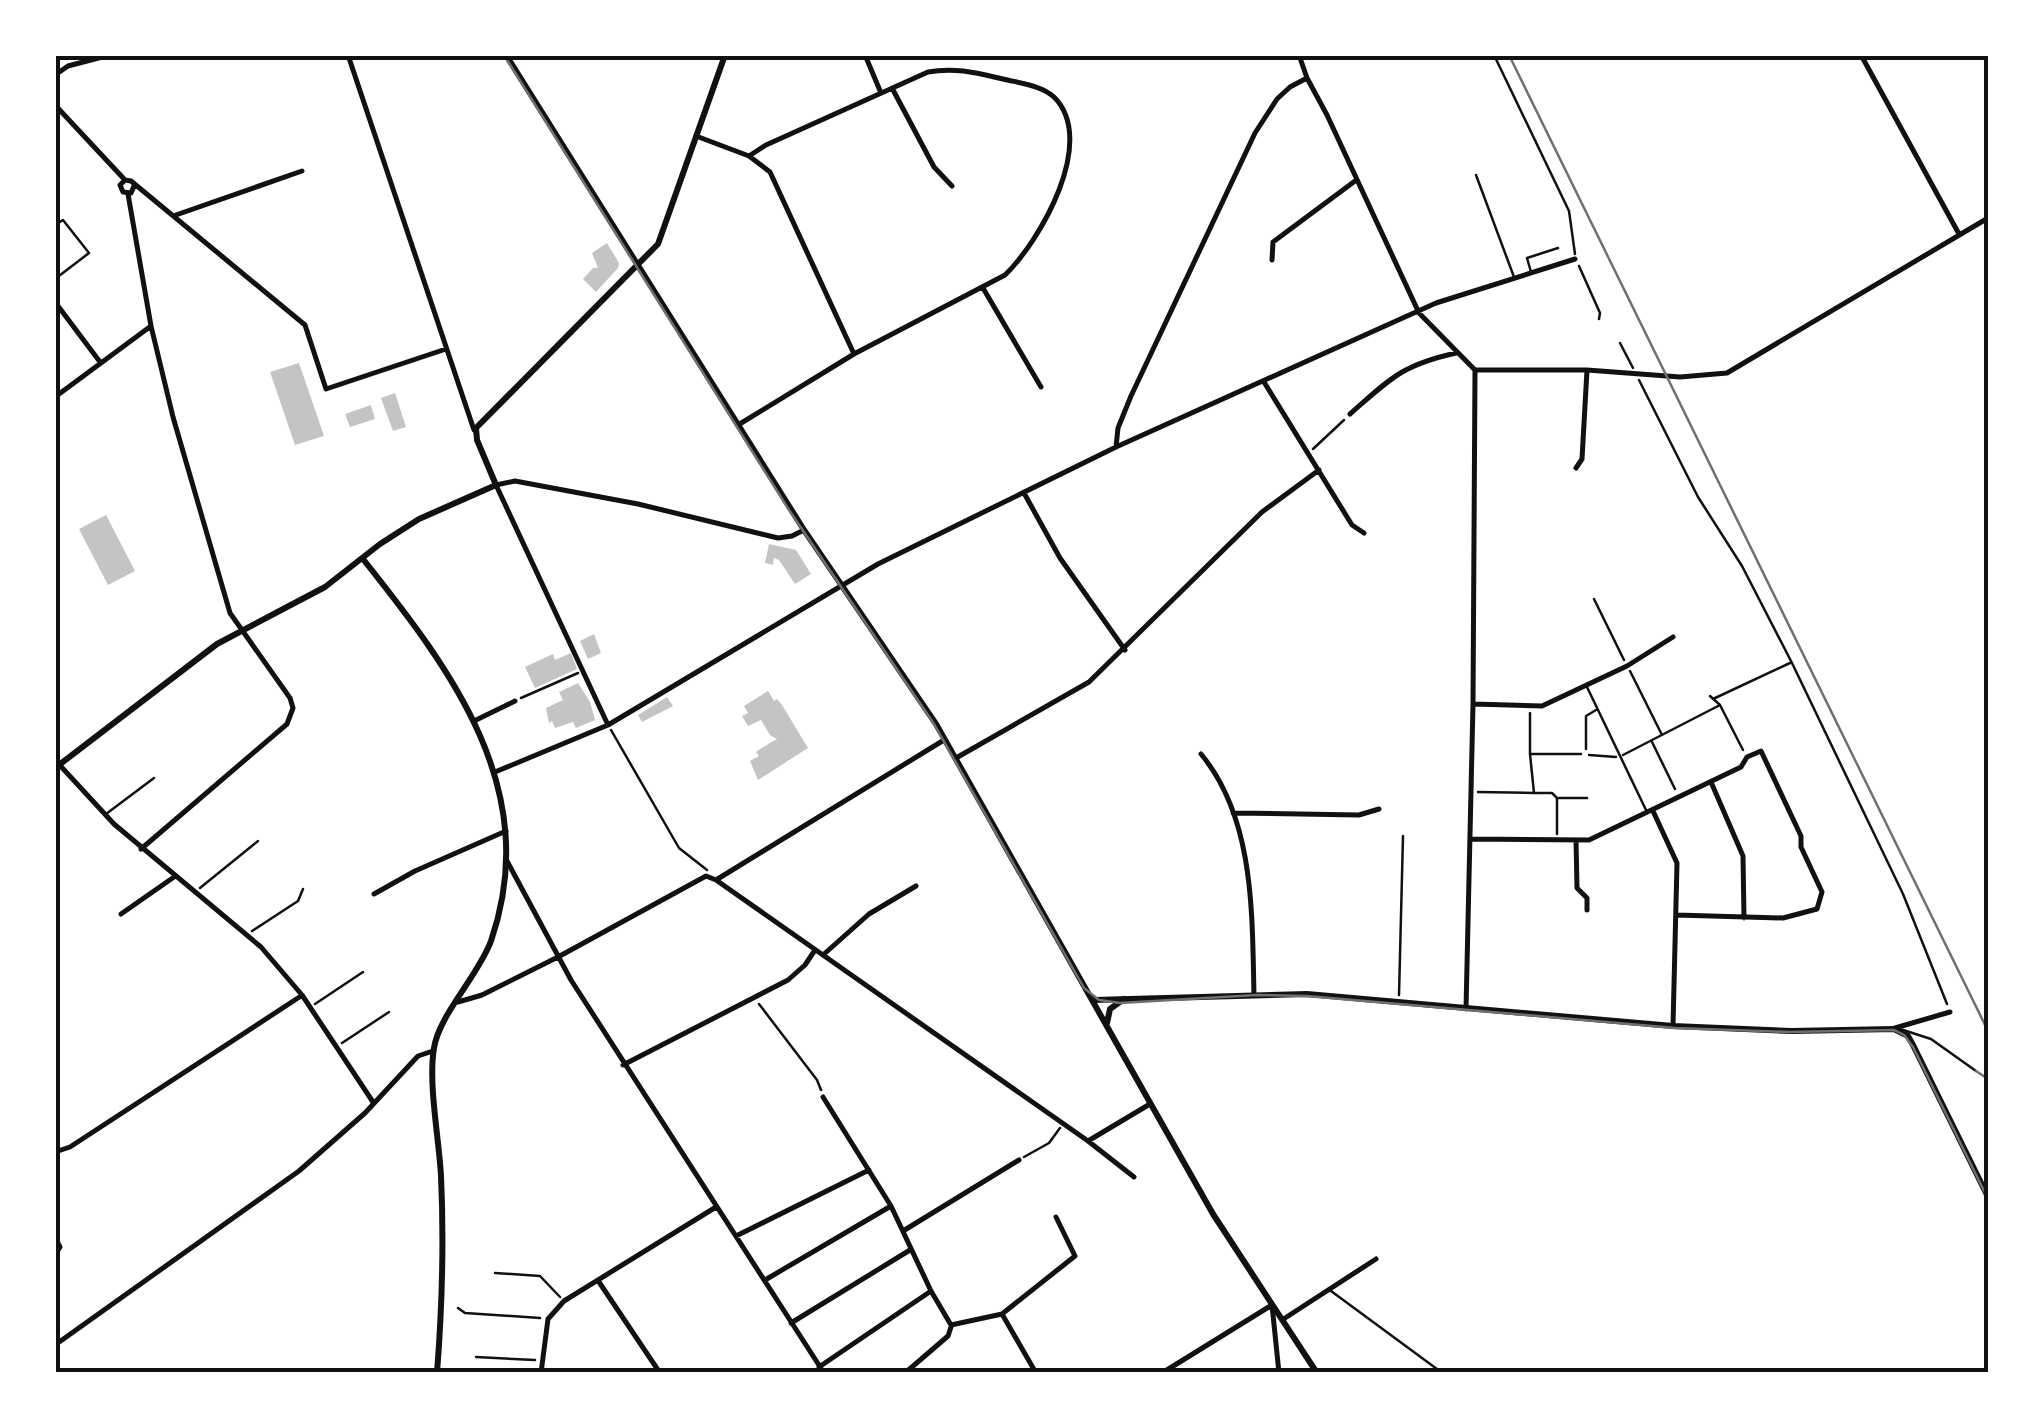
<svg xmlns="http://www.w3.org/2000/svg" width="2043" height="1428" viewBox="0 0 2043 1428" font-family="Barlow,sans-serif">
	<rect width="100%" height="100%" fill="#fff"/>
	<!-- building -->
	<path fill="#c4c4c4" d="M607,243L619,263L618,268L596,292L583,279L593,268H598L592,253Z
		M299,363L324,436L295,445L270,372Z
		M395,393L406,427L393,431L381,398Z
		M371,405L375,419L350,427L345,414Z
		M106,515L135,571L108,585L79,529Z
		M769,544L796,550L811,574L795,584L779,560L774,558L773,565L765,563Z
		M594,634L601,653L588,659L580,641Z
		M571,653L577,669L535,688L525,667L553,654L555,660Z
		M578,683L590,702L595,720L576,728L573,722L555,728L552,721L549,723L546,708L563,700L559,692Z
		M768,691L774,701L777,699L782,705L808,748L758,780L750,761L759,756L756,752L760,749L777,739L770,735L761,720L748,726L742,716L748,713L744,706Z
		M667,697L673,706L642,722L638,715Z"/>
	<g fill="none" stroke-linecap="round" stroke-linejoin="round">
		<!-- path -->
		<path stroke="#111" stroke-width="2.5" d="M1494,55L1569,211L1575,254
			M55,225L63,220L89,253L55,279
			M1579,266L1600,313L1599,319
			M1620,343L1633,368
			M1639,380L1698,497L1742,566L1792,663L1903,894L1947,1004
			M1313,449L1344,420
			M1594,599L1624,660
			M1630,671L1662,735
			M1710,696L1720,705L1743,750
			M521,698L578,673
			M1713,699L1790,663
			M611,730L679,848L707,870
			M1652,742L1675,789
			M1530,754V713
			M1589,755L1616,757
			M1623,755L1720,705
			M1478,792L1534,793
			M1559,798H1587
			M1557,834V798L1552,793H1534L1530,754H1581
			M200,888L258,841
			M252,931L298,901L303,889
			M1399,995L1403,836
			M315,1004L363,972
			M759,1004L817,1080L821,1090
			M342,1043L389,1012
			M1024,1157L1049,1143L1060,1128
			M495,1273L540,1276L560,1297
			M458,1308L465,1313L540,1318
			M476,1357L535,1360"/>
		<!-- service -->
		<path stroke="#111" stroke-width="2.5" d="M1476,175L1514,277
			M1531,272L1527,258L1558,248
			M1587,687L1646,810
			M1586,749V716L1596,710
			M106,814L154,778
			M1900,1029L1931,1039L1976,1071
			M1331,1291L1441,1372"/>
		<!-- minor -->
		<path stroke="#111" stroke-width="5" d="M348,55L474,430
			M865,55L881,93
			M1299,55L1307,78L1327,115L1419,313L1475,370L1473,704L1466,1009
			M1861,55L1959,234
			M55,75L68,66L110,55
			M892,88L934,167L952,186
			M55,105L125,180L131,181L305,325L326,389L446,349
			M696,136L749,156L770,172L854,354
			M125,180L120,185L123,192L131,193L134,186
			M128,194L151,326L173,417L230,613L290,698L293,708L287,724L141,849
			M173,216L302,171
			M1272,260L1273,242L1355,181
			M983,288L1041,387
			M55,302L100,362
			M1475,370H1587L1680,377L1727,373L1988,218
			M1264,382L1352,525L1364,533
			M55,397L151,326
			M1350,414C1391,378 1402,365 1456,353
			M738,425L854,354L1005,275C1040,241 1098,141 1054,97C1041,85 1019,83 1003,79C977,73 955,67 928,72L766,145L749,156
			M1116,447L1118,428L1131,396L1255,133L1277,99L1290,87L1307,78
			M1576,468L1582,459L1587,370
			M1024,493L1060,558L1125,650
			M1473,704L1542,706L1627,666L1673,637
			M474,721L515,701
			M608,725L496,485L515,481L638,504L778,538L792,536L804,530
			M1201,754C1255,819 1252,915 1254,995
			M956,758L1089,682L1262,512L1319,470
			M55,760L114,824L261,947L302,995L373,1102
			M495,772L608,725L878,564L1116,447L1436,303L1575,259
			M1711,782L1743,856L1744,918
			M1653,811L1677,863L1673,1026
			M1233,813L1359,815L1379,809
			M1470,839L1589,840L1741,767L1747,757L1761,751L1801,836V847L1822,892L1817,909L1783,918L1676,915
			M1576,840L1577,888L1587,898V910
			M507,861L571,980L824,1373
			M716,880L1088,1141L1150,1104
			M374,894L415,871L506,831
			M121,914L174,877
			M823,955L869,914L916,886
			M458,1002L482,995L558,957L706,876L716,880L944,740
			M1895,1028L1950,1012
			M623,1065L788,980L805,965L815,950
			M823,1097L891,1206L931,1291L951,1325L1002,1314L1036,1373
			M1088,1141L1134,1177
			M55,1152L70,1147L301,996
			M903,1231L1019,1160
			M736,1236L869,1170
			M55,1237L60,1247L55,1255
			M765,1280L891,1206
			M599,1282L660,1373
			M1002,1314L1075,1256L1056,1217
			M1282,1320L1376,1259
			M791,1323L910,1250
			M55,1345L299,1171L365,1113L418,1056L433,1051
			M819,1367L931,1291
			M541,1373L548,1319L564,1301L716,1207
			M905,1373L948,1336L951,1327
			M1162,1373L1272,1305L1279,1373"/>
		<!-- tertiary -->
		<path stroke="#111" stroke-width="6" d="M363,559C452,671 543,790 491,941C478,976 439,1015 434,1048C428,1084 439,1138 441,1176C444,1241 442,1309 437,1373
			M1094,1000L1307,994L1673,1026L1792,1031L1894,1029L1908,1036L1913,1045L1988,1197"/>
		<!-- secondary -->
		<path stroke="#111" stroke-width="6" d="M506,55L804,530L936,724L1213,1214L1317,1373
			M55,768L217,644L325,587L380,544L419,519L496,485L477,440L476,428L658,244L725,55
			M1107,1023L1110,1009L1124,999"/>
		<!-- tram -->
		<path stroke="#707070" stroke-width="2.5" d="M504,55L789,510L934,724L1084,988L1099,1000L1120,1003L1257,995L1307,996L1675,1028L1790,1032L1894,1030L1904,1035L1913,1047L1988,1199
			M1509,55L1988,1031
			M1976,1071L1988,1079"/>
	</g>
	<!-- border -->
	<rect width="2043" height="1428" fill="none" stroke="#ffffff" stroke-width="115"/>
	<rect x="58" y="58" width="1928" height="1312" fill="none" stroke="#111" stroke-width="4"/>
</svg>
